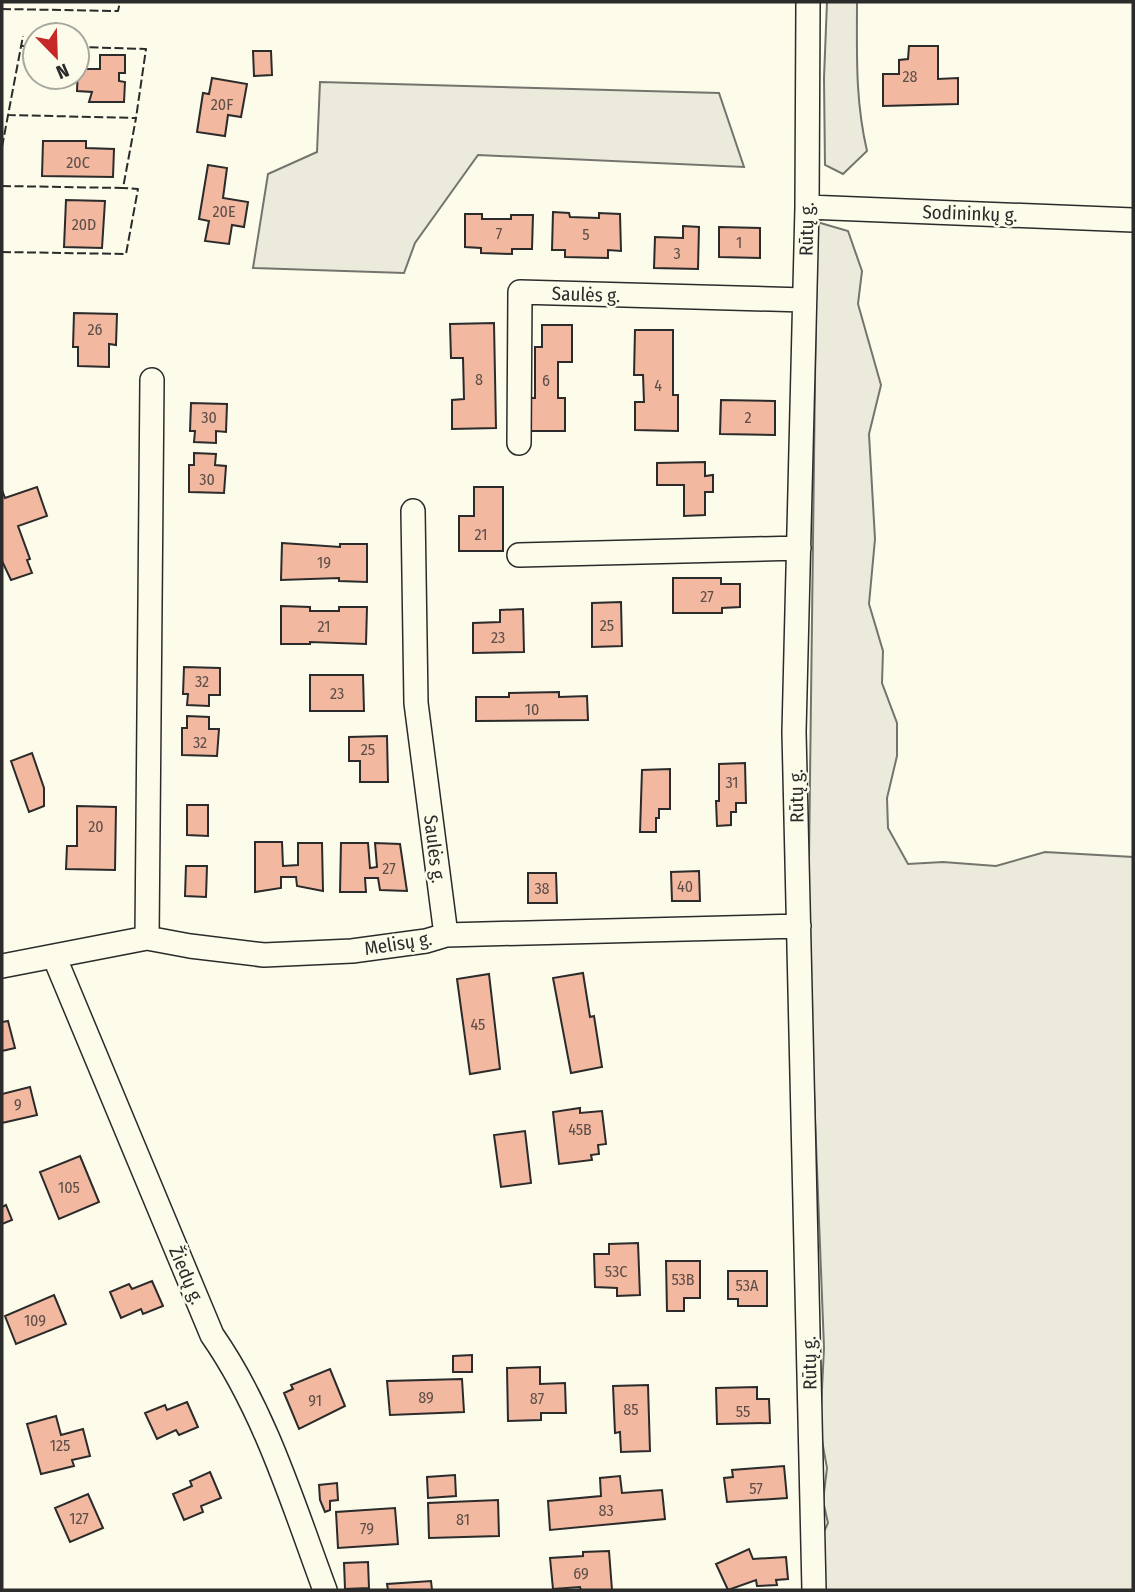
<svg xmlns="http://www.w3.org/2000/svg" width="1135" height="1592" viewBox="0 0 1135 1592" font-family="'Fira Sans Condensed',sans-serif">
	<rect width="100%" height="100%" fill="#fdfbea"/>
	<!-- green -->
	<path fill="#ecebdb" stroke="#74746e" stroke-width="2" d="M827,2H857C857,54 855,99 867,151L843,174L825,165L824,78Z
		M320,82L719,93L744,167L478,155L415,243L404,273L253,268L268,174L317,152Z
		M817,222L848,231L862,271L858,304L881,385L869,434L875,539L869,604L883,651L882,683L897,723V756L887,798L888,828L908,864L943,862L996,866L1045,852L1133,857V1590H826L820,1565L823,1534L828,1523L823,1501L827,1468L820,1430L824,1348L808,938Z"/>
	<!-- building -->
	<path fill="#f2b8a0" stroke="#2b2b2b" stroke-width="2" d="M909,46H938V79L958,78V104L883,106V74H899V60L908,59Z
		M253,51H271L272,75L254,76Z
		M100,55H125V73H119V81L125,82L124,102H89L92,92L77,91L78,69H100Z
		M212,78L247,84L241,117L228,115L225,136L197,132L203,93L209,94Z
		M43,141H86V148L114,149L113,177L42,176Z
		M208,165L227,168L223,198L248,202L244,227L232,225L229,244L205,241L209,221L199,219Z
		M66,200L105,201L102,248L64,247Z
		M553,212L569,213L570,217L599,218V213L620,214L621,251L608,250V258L565,257V250H552Z
		M465,214H482V219H511V215H533L532,249H512V254L481,253V248L465,247Z
		M683,226L699,227L698,269L654,268L655,237L683,238Z
		M719,227L760,228V258L719,257Z
		M74,313L117,314L116,345L109,344V367L78,366V347H73Z
		M494,323L496,428L452,429V400L464,399L463,358H451L450,324Z
		M542,325H572V362H558V398H565V431H528V398H535V347H542Z
		M635,330H673V395H678V431L635,430V402H644L643,375H634Z
		M721,400L775,401V435L720,434Z
		M191,403L227,404L226,432L216,431V443L194,442L195,431H190Z
		M194,453L216,454L215,465L226,466L224,493L189,492V465H194Z
		M705,462V476L713,475V492H705V515L684,516V485H657V463Z
		M37,487L47,516L18,526L30,559L27,560L32,573L11,580L2,561V490L5,498Z
		M474,487H503V551H459V516H474Z
		M282,543L340,547V544H367V582L339,581V578L281,580Z
		M673,578H721V584H740V607L722,608V613H673Z
		M621,602L622,646L592,647V603Z
		M281,606L310,607V611H339V607H367L366,644L310,642V644H281Z
		M523,609L524,652L473,653V623L500,622V610Z
		M184,667L220,668V695H209V706L187,705L188,694H183Z
		M310,675H363L364,711H310Z
		M559,692V697L587,696L588,720L476,721V697H509V693Z
		M187,716L209,717V729H219L217,756L182,755V728H187Z
		M387,736L388,782H360V761H349V737Z
		M32,753L44,788V806L29,812L11,761Z
		M745,763L746,803H736V812H731V825L717,826L716,801H719V764Z
		M670,769V809H659V818H656V832H640L642,770Z
		M187,805H208V836L187,835Z
		M77,806L116,807L115,870L66,869L67,846H77Z
		M255,842H282L283,866L298,865V843H322L323,891L297,886L296,877H281V888L255,892Z
		M341,843H368L370,868L377,867L375,843L400,844L407,891L380,890L378,878H365L366,892H340Z
		M186,866H207L206,897L185,896Z
		M699,871L700,901H672L671,872Z
		M528,873H556L557,903H528Z
		M583,973L590,1017L594,1016L602,1067L571,1073L553,978Z
		M489,974L500,1069L470,1074L457,979Z
		M8,1021L15,1048L2,1051V1022Z
		M30,1087L37,1115L2,1123V1094Z
		M580,1108V1113L602,1111L606,1144L598,1145L599,1154L591,1155L592,1160L559,1164L553,1112Z
		M525,1131L531,1183L501,1187L494,1135Z
		M80,1156L99,1202L59,1219L40,1172Z
		M6,1205L12,1220L2,1224V1207Z
		M638,1243L640,1295L617,1296V1288L595,1287L594,1254H609V1244Z
		M666,1261H700V1298H684V1311H667Z
		M728,1271H767V1306H738V1299H728Z
		M152,1281L163,1306L143,1314L141,1309L121,1318L110,1292L129,1284L132,1289Z
		M54,1295L66,1324L16,1344L5,1316Z
		M472,1355V1372H453V1356Z
		M540,1367V1384L565,1383L566,1413H541V1420L508,1421L507,1368Z
		M330,1369L345,1406L299,1429L284,1393L293,1389L291,1385Z
		M462,1379L464,1412L390,1415L387,1381Z
		M648,1385L650,1451L621,1452L620,1432L615,1433L613,1386Z
		M757,1387V1399H769L770,1423L717,1424L716,1388Z
		M187,1402L198,1427L179,1435L176,1430L157,1439L145,1413L165,1405L167,1410Z
		M56,1416L61,1435L83,1429L90,1456L72,1460L74,1466L41,1474L27,1424Z
		M784,1466L787,1498L727,1502L724,1478L733,1477L732,1470Z
		M210,1472L221,1498L201,1506L203,1512L184,1520L173,1494L192,1486L190,1481Z
		M455,1475L456,1496L428,1498L427,1477Z
		M620,1476L622,1493L662,1490L665,1519L550,1530L548,1501L601,1496L600,1478Z
		M337,1483L338,1500L330,1501V1510L325,1512L320,1500L319,1485Z
		M88,1494L103,1528L70,1542L55,1508Z
		M498,1500L499,1536L429,1538L428,1503Z
		M395,1508L398,1544L338,1548L336,1512Z
		M749,1549L753,1559L786,1557L788,1579L776,1580L777,1585L757,1586L756,1580L728,1590L716,1564Z
		M609,1551L612,1590H581L580,1587L553,1589L550,1558L583,1556V1552Z
		M368,1562L369,1588L345,1589L344,1563Z
		M431,1581L432,1590H388L387,1584Z"/>
	<g fill="none" stroke-linecap="round" stroke-linejoin="round">
		<defs>
			<path id="minor" d="M808,2L807,207L794,732L814,1590
				M807,207L1133,220
				M519,443L520,292L804,300
				M413,511L416,703L446,935
				M519,555L799,548
				M147,938L152,380
				M54,956L212,1335C265,1411 293,1504 325,1590
				M2,966L147,938L190,946L264,955L352,951L426,941L446,935L799,926"/>
		</defs>
		<!-- minor casing -->
		<use href="#minor" stroke="#2b2b2b" stroke-width="26"/>
		<!-- minor -->
		<use href="#minor" stroke="#fdfbea" stroke-width="23"/>
		<!-- fence -->
		<path stroke="#2b2b2b" stroke-width="2" stroke-dasharray="9 3.5" stroke-linecap="butt" d="M2,9L118,11L120,2
			M21,46H35
			M77,47L146,49L136,118
			M2,147L23,36
			M2,186L123,188L136,118L9,115
			M2,252L126,254L138,189L123,188"/>
	</g>
	<g text-anchor="middle" stroke-width="5" stroke-linejoin="round" paint-order="stroke">
		<!-- number labels -->
		<g font-size="16" fill="#5d4e48">
			<text x="910" y="82">28</text>
			<text x="222" y="110">20F</text>
			<text x="78" y="168">20C</text>
			<text x="224" y="217">20E</text>
			<text x="84" y="230">20D</text>
			<text x="499" y="239">7</text>
			<text x="586" y="240">5</text>
			<text x="739" y="248">1</text>
			<text x="677" y="259">3</text>
			<text x="95" y="335">26</text>
			<text x="479" y="385">8</text>
			<text x="546" y="386">6</text>
			<text x="658" y="391">4</text>
			<text x="209" y="423">30</text>
			<text x="748" y="423">2</text>
			<text x="207" y="485">30</text>
			<text x="481" y="540">21</text>
			<text x="324" y="568">19</text>
			<text x="707" y="602">27</text>
			<text x="607" y="631">25</text>
			<text x="324" y="632">21</text>
			<text x="498" y="643">23</text>
			<text x="202" y="687">32</text>
			<text x="337" y="699">23</text>
			<text x="532" y="715">10</text>
			<text x="200" y="748">32</text>
			<text x="368" y="755">25</text>
			<text x="732" y="788">31</text>
			<text x="96" y="832">20</text>
			<text x="389" y="874">27</text>
			<text x="685" y="892">40</text>
			<text x="542" y="894">38</text>
			<text x="478" y="1030">45</text>
			<text x="18" y="1110">9</text>
			<text x="580" y="1135">45B</text>
			<text x="69" y="1193">105</text>
			<text x="616" y="1277">53C</text>
			<text x="683" y="1285">53B</text>
			<text x="747" y="1291">53A</text>
			<text x="35" y="1326">109</text>
			<text x="426" y="1403">89</text>
			<text x="537" y="1404">87</text>
			<text x="315" y="1406">91</text>
			<text x="631" y="1415">85</text>
			<text x="743" y="1417">55</text>
			<text x="60" y="1451">125</text>
			<text x="756" y="1494">57</text>
			<text x="606" y="1516">83</text>
			<text x="79" y="1524">127</text>
			<text x="463" y="1525">81</text>
			<text x="367" y="1534">79</text>
			<text x="581" y="1579">69</text>
		</g>
		<!-- street labels -->
		<g font-size="19" fill="#2b2b2b" stroke="#fdfbea">
			<text transform="translate(970 213) rotate(2)" y="7">Sodininkų g.</text>
			<text transform="translate(806 229) rotate(-89)" y="7">Rūtų g.</text>
			<text transform="translate(586 294) rotate(2)" y="7">Saulės g.</text>
			<text transform="translate(796 796) rotate(-91)" y="7">Rūtų g.</text>
			<text transform="translate(435 849) rotate(83)" y="7">Saulės g.</text>
			<text transform="translate(398 943) rotate(-9)" y="7">Melisų g.</text>
			<text transform="translate(187 1275) rotate(67)" y="7">Žiedų g.</text>
			<text transform="translate(809 1363) rotate(-91)" y="7">Rūtų g.</text>
		</g>
	</g>
	<!-- border -->
	<rect width="1135" height="1592" fill="none" stroke="#2b2b2b" stroke-width="7"/>
	<!-- north arrow -->
	<g transform="translate(56 56) rotate(157)"><circle r="33" fill="#fdfbea" stroke="#a9a89e" stroke-width="2"/>
	<path d="M0-5L12 26L0 18L-12 26Z" fill="#c62828"/>
	<text y="-10" font-size="19" font-weight="bold" text-anchor="middle" fill="#2b2b2b">N</text>
	</g>
</svg>
